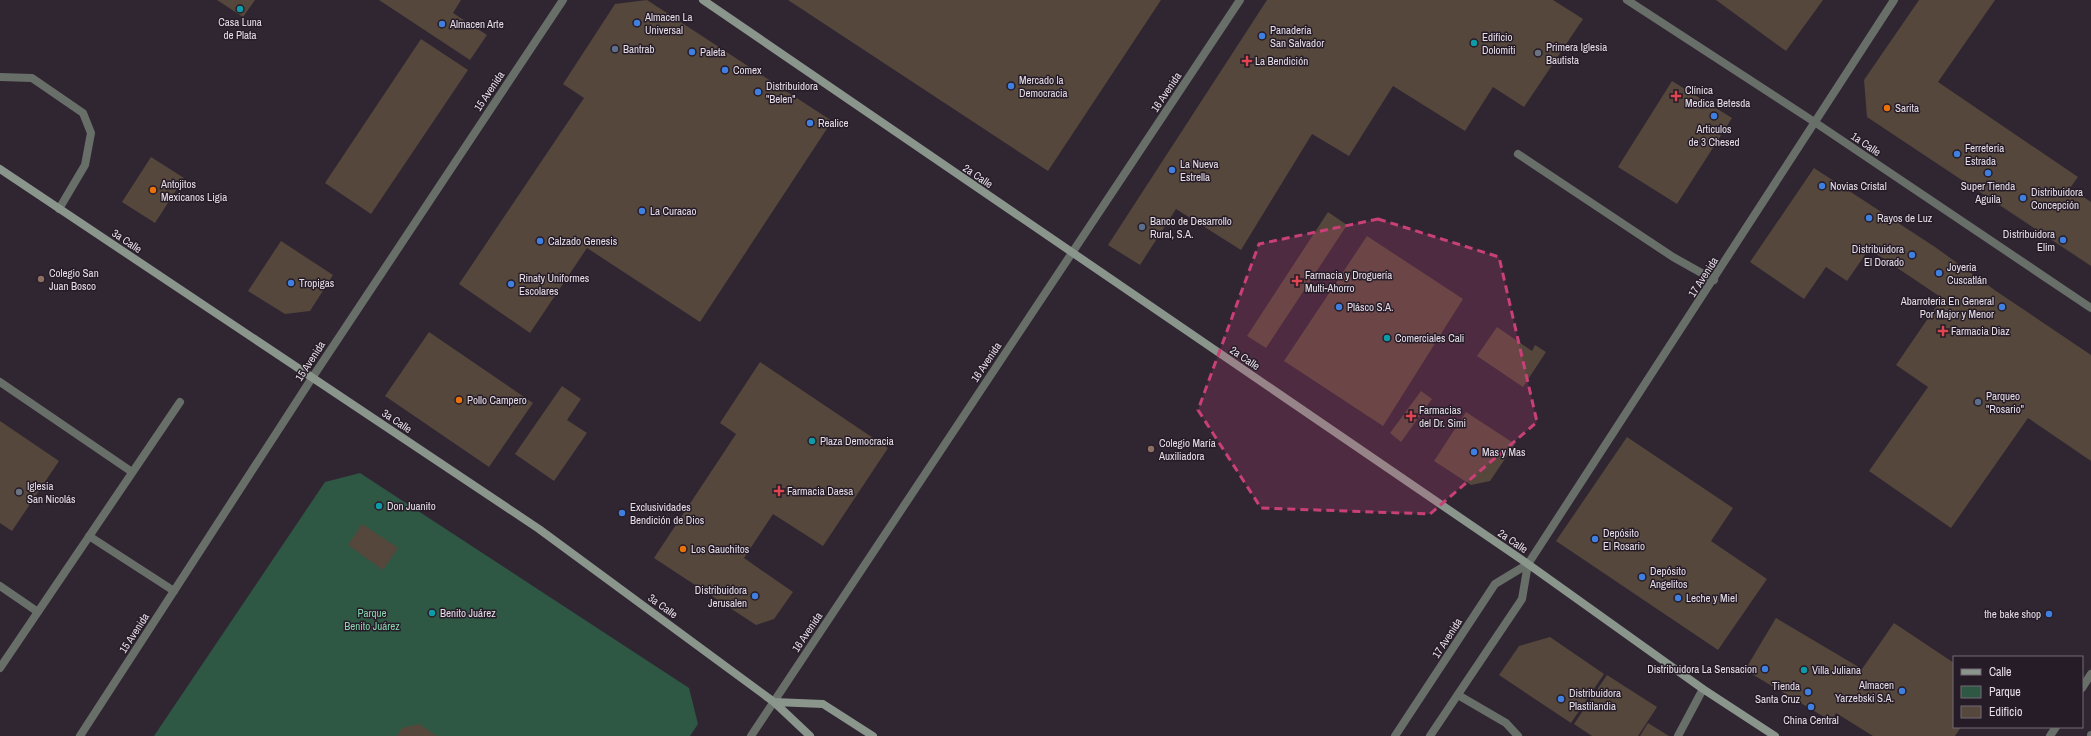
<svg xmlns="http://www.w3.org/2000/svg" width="2091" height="736" viewBox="0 0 2091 736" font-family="'Archivo Narrow',sans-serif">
	<rect width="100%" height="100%" fill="#302632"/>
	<!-- green -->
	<path fill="#2e5744" d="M360,473L689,688L698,724L690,736H154L325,482Z"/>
	<!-- building -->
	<path fill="#55473b" d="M217,0H255L243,17Z
		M379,0H461L453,13L487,35L470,60Z
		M647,0L832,121L700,322L587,248L530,333L459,284L584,98L563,84L615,4Z
		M788,0H1161L1048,171Z
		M1267,0H1553L1583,19L1524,107L1493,87L1465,131L1393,86L1349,156L1312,134L1241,250L1176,209L1140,265L1108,245Z
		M1716,0H1823L1786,51Z
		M1919,0H1995L1938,82L2078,177L2070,188L2091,202V266L1867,117L1864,80Z
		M421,39L468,70L371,214L325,183Z
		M1672,81L1732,118L1677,204L1618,167Z
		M151,157L184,178L155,223L122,202Z
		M1814,168L1935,247L1996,291L2091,355V461L2028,418L1951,528L1869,471L1928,387L1896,365L1942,298L1869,249L1847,281L1826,267L1804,299L1750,262Z
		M1328,212L1347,225L1266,348L1247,336Z
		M1367,236L1463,299L1383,426L1284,361Z
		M281,241L333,275L310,311L285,314L248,291Z
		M1497,327L1532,351L1535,345L1546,352L1523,387L1477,356Z
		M429,332L533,403L489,467L385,396Z
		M760,362L888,448L823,546L773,514L744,558L793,592L774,619L756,625L654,558L736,434L720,423Z
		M562,386L581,399L567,420L587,433L554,481L515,454Z
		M1421,391L1432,399L1401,442L1390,433Z
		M1466,412L1515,444L1490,481L1471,485L1434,461Z
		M0,421L59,461L12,531L0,523Z
		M1627,437L1733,508L1711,541L1767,579L1718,650L1556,541Z
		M362,524L398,548L383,570L348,545Z
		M1776,618L1862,669L1894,623L1954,663V727H1961L1955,736H1873L1836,713L1831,721L1745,670Z
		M1550,637L1604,674L1571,723L1499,675L1519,646Z
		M1607,675L1657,707L1638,736H1592L1574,724Z
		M1648,723L1669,736H1640Z
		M419,724L437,736H397L402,728Z"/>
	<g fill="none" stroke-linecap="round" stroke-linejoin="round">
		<!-- lane -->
		<path stroke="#686f69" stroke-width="8" d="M0,77L32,78L83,113L91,133L85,165L59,209
			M1518,154L1673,257L1714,280
			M0,382L132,472
			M89,536L174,591
			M0,586L38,612
			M0,668L180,402
			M1458,695L1506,723L1518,736
			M1678,736L1703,689"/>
		<!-- street -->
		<path stroke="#686f69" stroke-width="8" d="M1627,0L1816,123L2091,308
			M2082,688L2091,674
			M80,736L312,378L563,0
			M751,736L1240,0
			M1395,736L1495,584L1528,564
			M1430,736L1522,599L1528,564L1894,0
			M2050,736L2056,727
			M2091,736V735"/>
		<!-- secondary -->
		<path stroke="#8a958c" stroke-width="8" d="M703,0L1528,564L1703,689L1775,736
			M0,169L539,529L774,702L810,736
			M774,702L823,704L873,736"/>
	</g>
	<!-- marked area -->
	<path fill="#c94077" fill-opacity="0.2" stroke="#c94077" stroke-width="3" stroke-dasharray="8 5" stroke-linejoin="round" d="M1378,219L1499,257L1537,422L1430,514L1261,508L1198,410L1259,244Z"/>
	<!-- markers -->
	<g fill="#0f9aa8" stroke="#261c28" stroke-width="1.5">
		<circle cx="240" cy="9" r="4"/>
		<circle cx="1474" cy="43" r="4"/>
		<circle cx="1387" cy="338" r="4"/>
		<circle cx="812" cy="441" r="4"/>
		<circle cx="379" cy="506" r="4"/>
		<circle cx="432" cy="613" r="4"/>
		<circle cx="1804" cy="670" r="4"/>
	</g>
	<g fill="#3f7fe0" stroke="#261c28" stroke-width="1.5">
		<circle cx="637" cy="23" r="4"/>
		<circle cx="442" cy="24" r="4"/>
		<circle cx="1262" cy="36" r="4"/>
		<circle cx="692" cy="52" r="4"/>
		<circle cx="725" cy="70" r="4"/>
		<circle cx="1011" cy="86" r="4"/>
		<circle cx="758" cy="92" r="4"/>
		<circle cx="1714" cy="116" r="4"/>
		<circle cx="810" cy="123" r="4"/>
		<circle cx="1957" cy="154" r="4"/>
		<circle cx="1172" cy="170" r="4"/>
		<circle cx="1988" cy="173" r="4"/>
		<circle cx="1822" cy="186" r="4"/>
		<circle cx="2023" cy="198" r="4"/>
		<circle cx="642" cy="211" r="4"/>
		<circle cx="1869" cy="218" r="4"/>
		<circle cx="2063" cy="240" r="4"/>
		<circle cx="540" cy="241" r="4"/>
		<circle cx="1912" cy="255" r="4"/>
		<circle cx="1939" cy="273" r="4"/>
		<circle cx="291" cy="283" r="4"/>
		<circle cx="511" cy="284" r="4"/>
		<circle cx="1339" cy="307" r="4"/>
		<circle cx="2002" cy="307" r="4"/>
		<circle cx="1474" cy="452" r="4"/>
		<circle cx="622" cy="513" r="4"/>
		<circle cx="1595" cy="539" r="4"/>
		<circle cx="1642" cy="577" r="4"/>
		<circle cx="755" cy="596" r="4"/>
		<circle cx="1678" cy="598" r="4"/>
		<circle cx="2049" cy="614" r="4"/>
		<circle cx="1765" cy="669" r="4"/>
		<circle cx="1902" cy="691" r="4"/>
		<circle cx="1808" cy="692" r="4"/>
		<circle cx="1561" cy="699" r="4"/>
		<circle cx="1811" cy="707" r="4"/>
	</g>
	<g fill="#5c6f8a" stroke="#261c28" stroke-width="1.5">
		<circle cx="615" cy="49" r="4"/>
		<circle cx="1142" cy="227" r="4"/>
		<circle cx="1978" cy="402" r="4"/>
	</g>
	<g fill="#6b7280" stroke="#261c28" stroke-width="1.5">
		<circle cx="1538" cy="53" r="4"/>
		<circle cx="19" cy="492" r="4"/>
	</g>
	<g fill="#e0444e" stroke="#261c28" stroke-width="1.5">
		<path d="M1245 55h4v4h4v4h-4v4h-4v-4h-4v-4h4z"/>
		<path d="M1674 90h4v4h4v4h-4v4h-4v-4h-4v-4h4z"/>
		<path d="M1295 275h4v4h4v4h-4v4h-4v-4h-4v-4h4z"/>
		<path d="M1941 325h4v4h4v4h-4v4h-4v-4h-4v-4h4z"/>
		<path d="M1409 410h4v4h4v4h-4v4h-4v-4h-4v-4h4z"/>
		<path d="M777 485h4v4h4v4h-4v4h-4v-4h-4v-4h4z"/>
	</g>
	<g fill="#e8710a" stroke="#261c28" stroke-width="1.5">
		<circle cx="1887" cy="108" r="4"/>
		<circle cx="153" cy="190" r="4"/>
		<circle cx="459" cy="400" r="4"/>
		<circle cx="683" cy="549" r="4"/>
	</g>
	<g fill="#8d6e63" stroke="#261c28" stroke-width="1.5">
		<circle cx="41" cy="279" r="4"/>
		<circle cx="1151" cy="449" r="4"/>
	</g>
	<g text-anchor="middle" stroke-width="3" stroke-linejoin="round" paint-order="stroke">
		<!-- poi labels -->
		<g font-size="11" fill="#e5dee7" stroke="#261c28" text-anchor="start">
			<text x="645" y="21">Almacen La<tspan x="645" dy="13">Universal</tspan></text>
			<text x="240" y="26" text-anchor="middle">Casa Luna<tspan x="240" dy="13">de Plata</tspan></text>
			<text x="450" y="28">Almacen Arte</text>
			<text x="1270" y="34">Panadería<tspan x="1270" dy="13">San Salvador</tspan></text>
			<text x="1482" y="41">Edificio<tspan x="1482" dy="13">Dolomiti</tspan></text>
			<text x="1546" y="51">Primera Iglesia<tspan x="1546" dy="13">Bautista</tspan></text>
			<text x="623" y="53">Bantrab</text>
			<text x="700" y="56">Paleta</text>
			<text x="1255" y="65">La Bendición</text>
			<text x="733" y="74">Comex</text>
			<text x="1019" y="84">Mercado la<tspan x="1019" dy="13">Democracia</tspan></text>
			<text x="766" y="90">Distribuidora<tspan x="766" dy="13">"Belen"</tspan></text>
			<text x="1685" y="94">Clínica<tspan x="1685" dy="13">Medica Betesda</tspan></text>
			<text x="1895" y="112">Sarita</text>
			<text x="818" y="127">Realice</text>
			<text x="1714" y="133" text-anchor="middle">Articulos<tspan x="1714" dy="13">de 3 Chesed</tspan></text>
			<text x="1965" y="152">Ferretería<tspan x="1965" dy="13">Estrada</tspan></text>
			<text x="1180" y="168">La Nueva<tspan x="1180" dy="13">Estrella</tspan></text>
			<text x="161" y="188">Antojitos<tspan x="161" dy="13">Mexicanos Ligia</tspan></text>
			<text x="1830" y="190">Novias Cristal</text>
			<text x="1988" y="190" text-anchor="middle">Super Tienda<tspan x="1988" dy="13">Aguila</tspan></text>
			<text x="2031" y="196">Distribuidora<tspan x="2031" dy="13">Concepción</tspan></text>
			<text x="650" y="215">La Curacao</text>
			<text x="1877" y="222">Rayos de Luz</text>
			<text x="1150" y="225">Banco de Desarrollo<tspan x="1150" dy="13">Rural, S.A.</tspan></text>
			<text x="2055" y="238" text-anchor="end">Distribuidora<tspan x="2055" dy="13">Elim</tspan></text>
			<text x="548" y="245">Calzado Genesis</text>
			<text x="1904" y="253" text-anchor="end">Distribuidora<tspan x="1904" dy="13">El Dorado</tspan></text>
			<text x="1947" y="271">Joyeria<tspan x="1947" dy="13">Cuscatlán</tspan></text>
			<text x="49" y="277">Colegio San<tspan x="49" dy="13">Juan Bosco</tspan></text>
			<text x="1305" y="279">Farmacia y Droguería<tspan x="1305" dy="13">Multi-Ahorro</tspan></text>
			<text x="519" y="282">Rinaty Uniformes<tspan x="519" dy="13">Escolares</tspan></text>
			<text x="299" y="287">Tropigas</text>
			<text x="1994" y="305" text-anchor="end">Abarroteria En General<tspan x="1994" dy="13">Por Major y Menor</tspan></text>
			<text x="1347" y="311">Plásco S.A.</text>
			<text x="1951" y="335">Farmacia Diaz</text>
			<text x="1395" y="342">Comerciales Cali</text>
			<text x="1986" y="400">Parqueo<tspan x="1986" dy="13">"Rosario"</tspan></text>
			<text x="467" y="404">Pollo Campero</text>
			<text x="1419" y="414">Farmacias<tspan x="1419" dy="13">del Dr. Simi</tspan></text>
			<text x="820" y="445">Plaza Democracia</text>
			<text x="1159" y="447">Colegio María<tspan x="1159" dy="13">Auxiliadora</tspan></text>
			<text x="1482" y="456">Mas y Mas</text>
			<text x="27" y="490">Iglesia<tspan x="27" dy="13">San Nicolás</tspan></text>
			<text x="787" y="495">Farmacia Daesa</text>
			<text x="387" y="510">Don Juanito</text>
			<text x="630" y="511">Exclusividades<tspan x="630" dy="13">Bendición de Dios</tspan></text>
			<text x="1603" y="537">Depósito<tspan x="1603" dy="13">El Rosario</tspan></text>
			<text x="691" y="553">Los Gauchitos</text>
			<text x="1650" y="575">Depósito<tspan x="1650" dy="13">Angelitos</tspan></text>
			<text x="747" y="594" text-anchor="end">Distribuidora<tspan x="747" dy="13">Jerusalen</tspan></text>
			<text x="1686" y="602">Leche y Miel</text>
			<text x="440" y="617">Benito Juárez</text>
			<text x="2041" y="618" text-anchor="end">the bake shop</text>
			<text x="1757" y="673" text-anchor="end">Distribuidora La Sensacion</text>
			<text x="1812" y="674">Villa Juliana</text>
			<text x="1894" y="689" text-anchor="end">Almacen<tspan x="1894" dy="13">Yarzebski S.A.</tspan></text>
			<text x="1800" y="690" text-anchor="end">Tienda<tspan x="1800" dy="13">Santa Cruz</tspan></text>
			<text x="1569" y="697">Distribuidora<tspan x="1569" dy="13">Plastilandia</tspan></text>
			<text x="1811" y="724" text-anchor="middle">China Central</text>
		</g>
		<!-- street labels -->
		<g font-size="11" fill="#e5dee7" stroke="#261c28">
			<text transform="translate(489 91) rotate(-56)" y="4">15 Avenida</text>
			<text transform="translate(1166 92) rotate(-56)" y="4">16 Avenida</text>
			<text transform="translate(1866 144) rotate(34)" y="4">1a Calle</text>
			<text transform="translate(978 176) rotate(34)" y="4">2a Calle</text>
			<text transform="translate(127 241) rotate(34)" y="4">3a Calle</text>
			<text transform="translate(1703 277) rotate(-57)" y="4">17 Avenida</text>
			<text transform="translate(1245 358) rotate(34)" y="4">2a Calle</text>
			<text transform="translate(310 361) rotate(-57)" y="4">15 Avenida</text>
			<text transform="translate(986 362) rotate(-56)" y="4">16 Avenida</text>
			<text transform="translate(397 421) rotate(34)" y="4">3a Calle</text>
			<text transform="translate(1513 541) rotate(34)" y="4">2a Calle</text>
			<text transform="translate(663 606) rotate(36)" y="4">3a Calle</text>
			<text transform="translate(807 632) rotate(-56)" y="4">16 Avenida</text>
			<text transform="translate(134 633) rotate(-57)" y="4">15 Avenida</text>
			<text transform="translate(1447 638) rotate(-57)" y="4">17 Avenida</text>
		</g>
		<!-- park labels -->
		<g font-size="11" fill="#88d2ae" stroke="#261c28">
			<text x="372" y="617">Parque<tspan x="372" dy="13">Benito Juárez</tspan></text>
		</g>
	</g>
	<!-- legend -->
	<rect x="1953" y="656" width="130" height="72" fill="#261c28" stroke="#726a74"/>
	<rect x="1961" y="669" width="20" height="6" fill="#8a958c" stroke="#726a74"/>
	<text x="1989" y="676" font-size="12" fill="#e5dee7">Calle</text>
	<rect x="1961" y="686" width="20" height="12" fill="#2e5744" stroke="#726a74"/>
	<text x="1989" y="696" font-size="12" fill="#e5dee7">Parque</text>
	<rect x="1961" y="706" width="20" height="12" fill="#55473b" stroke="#726a74"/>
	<text x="1989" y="716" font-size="12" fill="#e5dee7">Edificio</text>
</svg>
